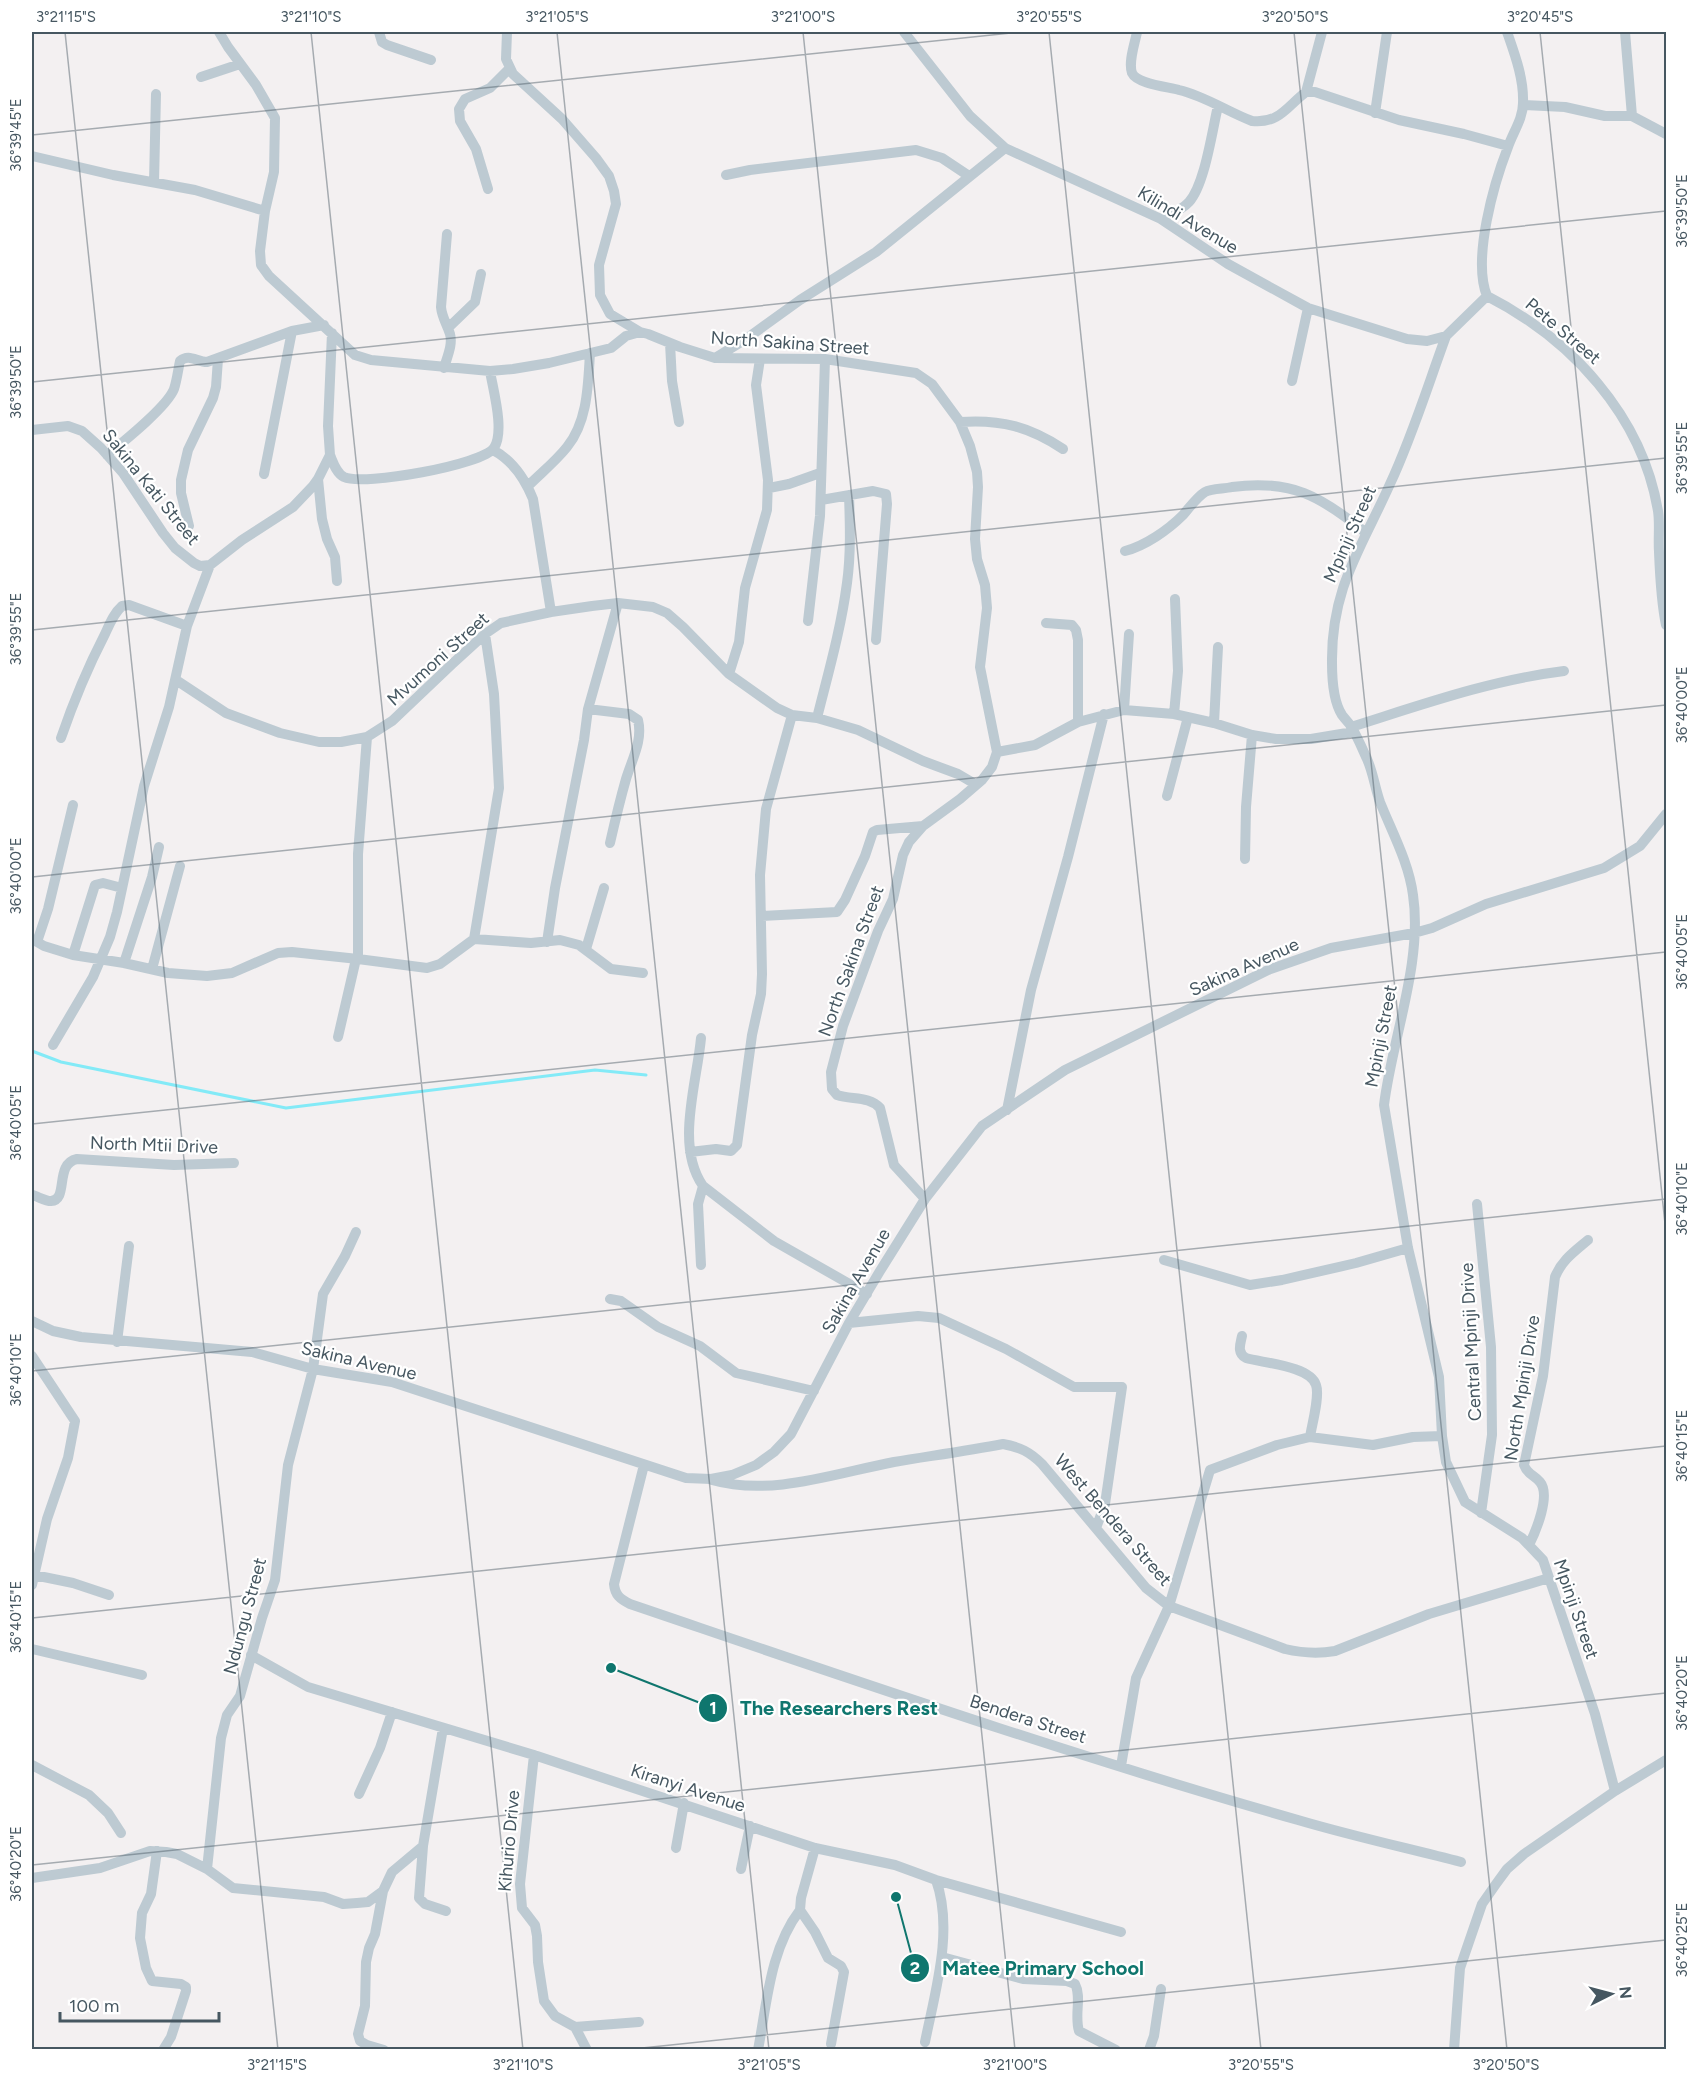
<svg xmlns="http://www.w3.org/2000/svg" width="1698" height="2081" viewBox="0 0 1698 2081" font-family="Figtree,sans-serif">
	<rect width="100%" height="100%" fill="#f3f0f1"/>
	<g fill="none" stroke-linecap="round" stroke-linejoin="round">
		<!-- stream -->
		<path stroke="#83eaf7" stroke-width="3" d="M32,1051L61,1062L286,1108L595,1070L646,1075"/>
		<!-- street -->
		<path stroke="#bdcad2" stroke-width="10" d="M219,32L228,47L256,85L275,118L274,172L265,211L260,251L261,265L269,276L355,355L371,360L490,371L513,369L549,363L611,348L626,336L640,332L648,334L680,347L715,358L825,359L916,373L932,384L960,422L970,446L977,472L978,487L975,539L977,559L985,585L987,608L980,667L997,752L992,767L982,780L960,799L923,826L909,842L903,855L893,899L878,931L843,1026L831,1072L832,1089L837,1095C852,1100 869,1096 880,1108L894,1165L925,1199
			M379,32L382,42L387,45L431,60
			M507,32L506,59L513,74L562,119L596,158L609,176L614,191L616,204L599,265L600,295L610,314L640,332
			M904,32L970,116L1005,148L1161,219L1228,264L1308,308L1407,339L1427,341L1446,336L1487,296
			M1137,32C1135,43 1128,62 1132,73C1137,84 1169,87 1179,90C1205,96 1228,112 1252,121C1280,124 1288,105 1306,92H1315L1399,120L1464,134L1508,146
			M1507,32C1515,55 1524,79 1523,103C1523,119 1513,132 1508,147C1494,183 1472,259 1487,296C1571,339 1642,415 1658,511C1660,524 1658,538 1659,552C1660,576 1661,601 1666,625
			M1625,32L1632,116
			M201,77L240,64
			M1306,92L1322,32
			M1523,105L1565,107L1605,116H1632L1666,134
			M1375,113L1387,32
			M32,156L113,175L195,190L265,211
			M726,175L750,170L916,150L942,158L969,176
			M154,182L156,94
			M488,189L476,149L460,121L459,109L465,99L490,88L509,69
			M1161,219C1170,215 1182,210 1189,202C1205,184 1212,131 1218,106
			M448,328L475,302L481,274
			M1446,336C1428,385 1412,437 1390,484C1361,549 1331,588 1332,663C1332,680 1333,701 1342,715C1345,719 1348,722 1351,726C1357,736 1362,748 1367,759C1373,772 1375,788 1380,802C1392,832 1409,863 1413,895C1423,962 1392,1039 1384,1105L1408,1248L1439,1377L1442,1436L1446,1462L1465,1502L1522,1538L1543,1560L1595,1714L1615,1791
			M670,343L672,381L679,422
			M715,358L746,339L800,300L876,252L1005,148
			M444,368C447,357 453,345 450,334C447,324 442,318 441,307L447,234
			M1292,381L1308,308
			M960,422C1001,419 1030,427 1063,449
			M32,430L68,426L82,431L101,448L123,473L163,533L175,548L194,563L200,566L210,565L242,540L293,507L313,486L318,479L330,455L328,426L332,333
			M493,450C512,460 525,479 533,499L551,612
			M107,455C123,442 167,407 174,389C177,380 178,370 180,361C189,353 197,362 207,362L292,331L324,325
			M330,455C333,462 336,473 344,477C364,486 482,465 494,448C505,431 493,390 490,371
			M264,474L292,331
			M318,479L322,519L327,539L335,557L337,581
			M528,486C541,473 556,461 567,447C588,421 588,384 590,353
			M769,488L789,484L820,473
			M821,500L873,491L886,494L887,504L876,640
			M189,526L181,493V480L188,450L213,398L216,387L218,359
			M1125,551C1145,546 1168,530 1183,515C1189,508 1197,497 1205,492C1212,488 1224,489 1232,487C1291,479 1321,496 1366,533
			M808,621L820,516L825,359
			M1046,623L1072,625L1076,630L1078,640V722
			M729,674L739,642L745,588L767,510L768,480L756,385L760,359
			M176,680L226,713L280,733L319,742H341L367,737L392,721L452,664L485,634L501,623L551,612L592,606L618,603L653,607L667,613L683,627L729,674L777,708L792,715L817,718L858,730L923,761L958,774L975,784
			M588,709L629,714L638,720C643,741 632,759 626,779C620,800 615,821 610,843
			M1124,710L1129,634
			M1174,714L1178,671L1175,599
			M817,718C828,674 841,629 847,583C851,554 850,524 849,495
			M1214,723L1218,647
			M1351,727C1421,705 1491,680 1564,671
			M61,738C73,703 88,667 105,634C110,623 114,613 122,606L129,605L187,626
			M997,752L1035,745L1078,722L1124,710L1174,714L1214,723L1252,735L1276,739H1311L1353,732
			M1167,796L1188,717
			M1245,859L1246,807L1252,735
			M761,916L837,912L845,900L865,856L873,832L877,830L923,826
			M32,939L44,946L73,955L124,963L168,973L207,976L232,973L278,953L292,952L358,959L427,968L440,964L474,939L531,943L560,940L579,945L611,969L643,973
			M474,939L499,788L494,694L485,634
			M37,942L48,909L73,805
			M547,942L555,888L584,740L588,709L618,603
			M586,949L604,888
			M73,955L95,885L103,883L122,888
			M358,959V854L367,737
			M124,963L152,877L159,847
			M152,969L180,866
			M338,1037L356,959
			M701,1038C697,1083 675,1146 703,1186L774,1241L867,1294
			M53,1045L93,977L110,937L117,912L144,786L169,707L187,626L210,565
			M1007,1110L1031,990L1068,857L1104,714
			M690,1152L716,1149L731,1151L737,1145L752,1035L761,994L762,974L760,875L766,809L792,715
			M32,1195C37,1196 45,1201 51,1201C69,1200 54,1164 77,1159L174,1165L234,1163
			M1477,1204L1491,1347L1492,1435L1481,1513
			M1164,1260L1250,1285L1282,1280L1356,1263L1408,1248
			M701,1265L698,1204L703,1186
			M610,1299L621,1301L658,1327L700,1346L736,1373L814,1391
			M32,1321L53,1331L81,1337L252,1352L313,1369L392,1382L686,1478L711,1479L732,1475L756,1465L774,1452L791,1434L849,1323L880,1271L925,1199L982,1126L1065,1070L1268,970L1331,948L1414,933L1432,928L1486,904L1604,868L1640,846L1666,814
			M849,1323L918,1316L939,1318L1006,1349L1074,1387H1122L1105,1504L1096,1528
			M1242,1336C1240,1345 1237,1353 1246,1358C1263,1363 1310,1366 1316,1385C1320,1396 1312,1424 1310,1437
			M117,1342L129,1246
			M32,1356L75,1421L68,1458L47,1519L32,1585
			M644,1465L614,1584C615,1595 620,1599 630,1604C851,1679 1073,1756 1298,1820C1352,1836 1407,1848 1461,1862
			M712,1480C771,1497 836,1473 894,1462C930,1456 966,1451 1003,1444C1020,1447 1030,1452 1042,1464L1146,1588L1169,1606L1285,1649C1302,1653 1318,1654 1335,1651L1429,1614L1549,1578
			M1529,1545C1536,1531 1551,1495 1540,1482C1534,1475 1527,1474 1524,1465L1543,1376L1555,1277C1562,1260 1574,1252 1588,1240
			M34,1575L73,1583L109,1595
			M32,1649L142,1675
			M251,1655L308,1687L534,1755L815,1848L895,1865L936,1880L1121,1932
			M534,1755L520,1884L522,1908L535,1925L537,1936L538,1962L544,2001L555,2016L575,2027L587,2050
			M32,1765L89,1795L108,1813L121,1833
			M1121,1766L1136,1678L1169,1606L1210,1470L1277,1445L1310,1437L1373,1445L1413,1437L1442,1436
			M359,1794L380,1748L392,1712
			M423,1846L419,1898L425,1904L446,1911
			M676,1848L684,1803
			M815,1848L801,1898L800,1910L815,1932L828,1958L841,1966L844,1972L831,2044
			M157,1851L151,1894L142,1913L140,1938L146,1968L152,1981L181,1984L186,1987V1991L171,2037L163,2050
			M207,1869L221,1738L227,1715L240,1696L262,1618L275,1580L288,1465L313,1369L323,1294L345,1256L356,1232
			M741,1869L750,1826
			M32,1878L100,1868L150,1851L166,1852L177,1854L207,1869L233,1888L324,1897L343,1904L357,1903L368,1902L383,1891L392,1872L423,1846L443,1728
			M383,1891L375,1934L369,1948L366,1962L365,2006L358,2034L360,2041L367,2045L384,2050
			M942,1957L1023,1979L1067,1981L1075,1984C1082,1997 1074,2015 1079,2031L1116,2050
			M575,2027L639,2022
			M925,2042C935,1992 954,1930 936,1880
			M758,2050C767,2003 770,1949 800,1910
			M1149,2050L1154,2036L1161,1989
			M1454,2050L1460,1968L1482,1904L1496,1884L1507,1869L1524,1854L1615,1791L1666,1760"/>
	</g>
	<!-- ticks -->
	<path fill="none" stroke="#465761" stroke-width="1.5" stroke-opacity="0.45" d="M65,32L278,2050M311,32L523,2050M557,32L769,2050M803,32L1015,2050M1049,32L1261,2050M1294,32L1507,2050M1540,32L1666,1233M32,135L1021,32M32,382L1666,211M32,630L1666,458M32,877L1666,705M32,1124L1666,952M32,1371L1666,1199M32,1618L1666,1446M32,1865L1666,1693M32,2047V2050M623,2050L1666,1940"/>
	<g text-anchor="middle" stroke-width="4.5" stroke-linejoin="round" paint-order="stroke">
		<!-- street labels -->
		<g font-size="18" fill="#465761" stroke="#fff">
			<text transform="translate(1188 220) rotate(31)" y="6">Kilindi Avenue</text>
			<text transform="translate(1563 331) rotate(40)" y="6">Pete Street</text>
			<text transform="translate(790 343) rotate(4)" y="6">North Sakina Street</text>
			<text transform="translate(151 487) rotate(51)" y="6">Sakina Kati Street</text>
			<text transform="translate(1350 534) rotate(-66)" y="6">Mpinji Street</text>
			<text transform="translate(438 659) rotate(-42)" y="6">Mvumoni Street</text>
			<text transform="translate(851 961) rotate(-70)" y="6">North Sakina Street</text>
			<text transform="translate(1244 967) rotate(-24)" y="6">Sakina Avenue</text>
			<text transform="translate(1381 1036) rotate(-79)" y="6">Mpinji Street</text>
			<text transform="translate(154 1145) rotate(2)" y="6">North Mtii Drive</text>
			<text transform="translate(856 1281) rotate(-60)" y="6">Sakina Avenue</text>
			<text transform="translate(1471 1342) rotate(-93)" y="6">Central Mpinji Drive</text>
			<text transform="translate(359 1361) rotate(13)" y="6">Sakina Avenue</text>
			<text transform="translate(1522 1388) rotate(-81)" y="6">North Mpinji Drive</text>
			<text transform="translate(1113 1520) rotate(49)" y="6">West Bendera Street</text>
			<text transform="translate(1576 1609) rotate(71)" y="6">Mpinji Street</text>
			<text transform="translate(245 1616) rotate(-75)" y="6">Ndungu Street</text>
			<text transform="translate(1028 1719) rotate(18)" y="6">Bendera Street</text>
			<text transform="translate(688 1788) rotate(18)" y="6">Kiranyi Avenue</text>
			<text transform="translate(509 1841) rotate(-85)" y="6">Kihurio Drive</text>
		</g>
	</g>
	<!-- callouts -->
	<path fill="none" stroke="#0f766e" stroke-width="2" d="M611 1668L713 1708M896 1897L915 1968"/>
	<g fill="#0f766e" stroke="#fff" stroke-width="2">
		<circle cx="611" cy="1668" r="6"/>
		<circle cx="896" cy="1897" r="6"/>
		<circle cx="713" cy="1708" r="15"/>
		<circle cx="915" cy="1968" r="15"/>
	</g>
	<g font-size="18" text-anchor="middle" font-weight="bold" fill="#fff">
		<text x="713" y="1714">1</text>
		<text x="915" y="1974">2</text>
	</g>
	<g font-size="20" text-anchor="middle" font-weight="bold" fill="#0f766e" stroke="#fff" stroke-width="4.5" stroke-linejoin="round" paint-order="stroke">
		<text x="839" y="1715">The Researchers Rest</text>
		<text x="1043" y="1975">Matee Primary School</text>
	</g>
	<!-- border -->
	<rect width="1698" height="2081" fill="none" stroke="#ffffff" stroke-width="66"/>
	<!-- north arrow -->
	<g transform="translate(1611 1994) rotate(84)" stroke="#ffffff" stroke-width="4.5" paint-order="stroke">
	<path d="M0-4.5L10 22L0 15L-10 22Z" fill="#465761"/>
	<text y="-9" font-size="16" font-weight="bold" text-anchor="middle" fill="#465761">N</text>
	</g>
	<!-- scale -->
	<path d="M60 2012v9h159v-9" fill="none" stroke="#465761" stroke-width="3"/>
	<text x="69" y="2012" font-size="18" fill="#465761" stroke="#ffffff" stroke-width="4.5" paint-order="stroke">100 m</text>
	<rect x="33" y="33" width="1632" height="2015" fill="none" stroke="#465761" stroke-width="2"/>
	<g font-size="15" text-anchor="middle" fill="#465761">
		<text x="66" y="22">3°21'15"S</text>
		<text x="311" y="22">3°21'10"S</text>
		<text x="557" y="22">3°21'05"S</text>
		<text x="803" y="22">3°21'00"S</text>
		<text x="1049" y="22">3°20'55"S</text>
		<text x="1295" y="22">3°20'50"S</text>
		<text x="1540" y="22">3°20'45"S</text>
		<text transform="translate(16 135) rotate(-90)" y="5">36°39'45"E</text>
		<text transform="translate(1682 211) rotate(-90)" y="5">36°39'50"E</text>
		<text transform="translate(16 382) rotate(-90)" y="5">36°39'50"E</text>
		<text transform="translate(1682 458) rotate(-90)" y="5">36°39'55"E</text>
		<text transform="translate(16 629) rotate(-90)" y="5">36°39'55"E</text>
		<text transform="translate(1682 705) rotate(-90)" y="5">36°40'00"E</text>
		<text transform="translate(16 876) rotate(-90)" y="5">36°40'00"E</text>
		<text transform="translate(1682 952) rotate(-90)" y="5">36°40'05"E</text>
		<text transform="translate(16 1123) rotate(-90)" y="5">36°40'05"E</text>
		<text transform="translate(1682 1199) rotate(-90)" y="5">36°40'10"E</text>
		<text transform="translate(16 1370) rotate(-90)" y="5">36°40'10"E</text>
		<text transform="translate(1682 1446) rotate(-90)" y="5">36°40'15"E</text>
		<text transform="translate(16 1617) rotate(-90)" y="5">36°40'15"E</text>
		<text transform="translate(1682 1693) rotate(-90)" y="5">36°40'20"E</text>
		<text transform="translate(16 1864) rotate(-90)" y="5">36°40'20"E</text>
		<text transform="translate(1682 1940) rotate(-90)" y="5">36°40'25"E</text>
		<text x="277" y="2070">3°21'15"S</text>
		<text x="523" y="2070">3°21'10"S</text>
		<text x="769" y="2070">3°21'05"S</text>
		<text x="1015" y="2070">3°21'00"S</text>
		<text x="1261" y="2070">3°20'55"S</text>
		<text x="1506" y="2070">3°20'50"S</text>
	</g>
</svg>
